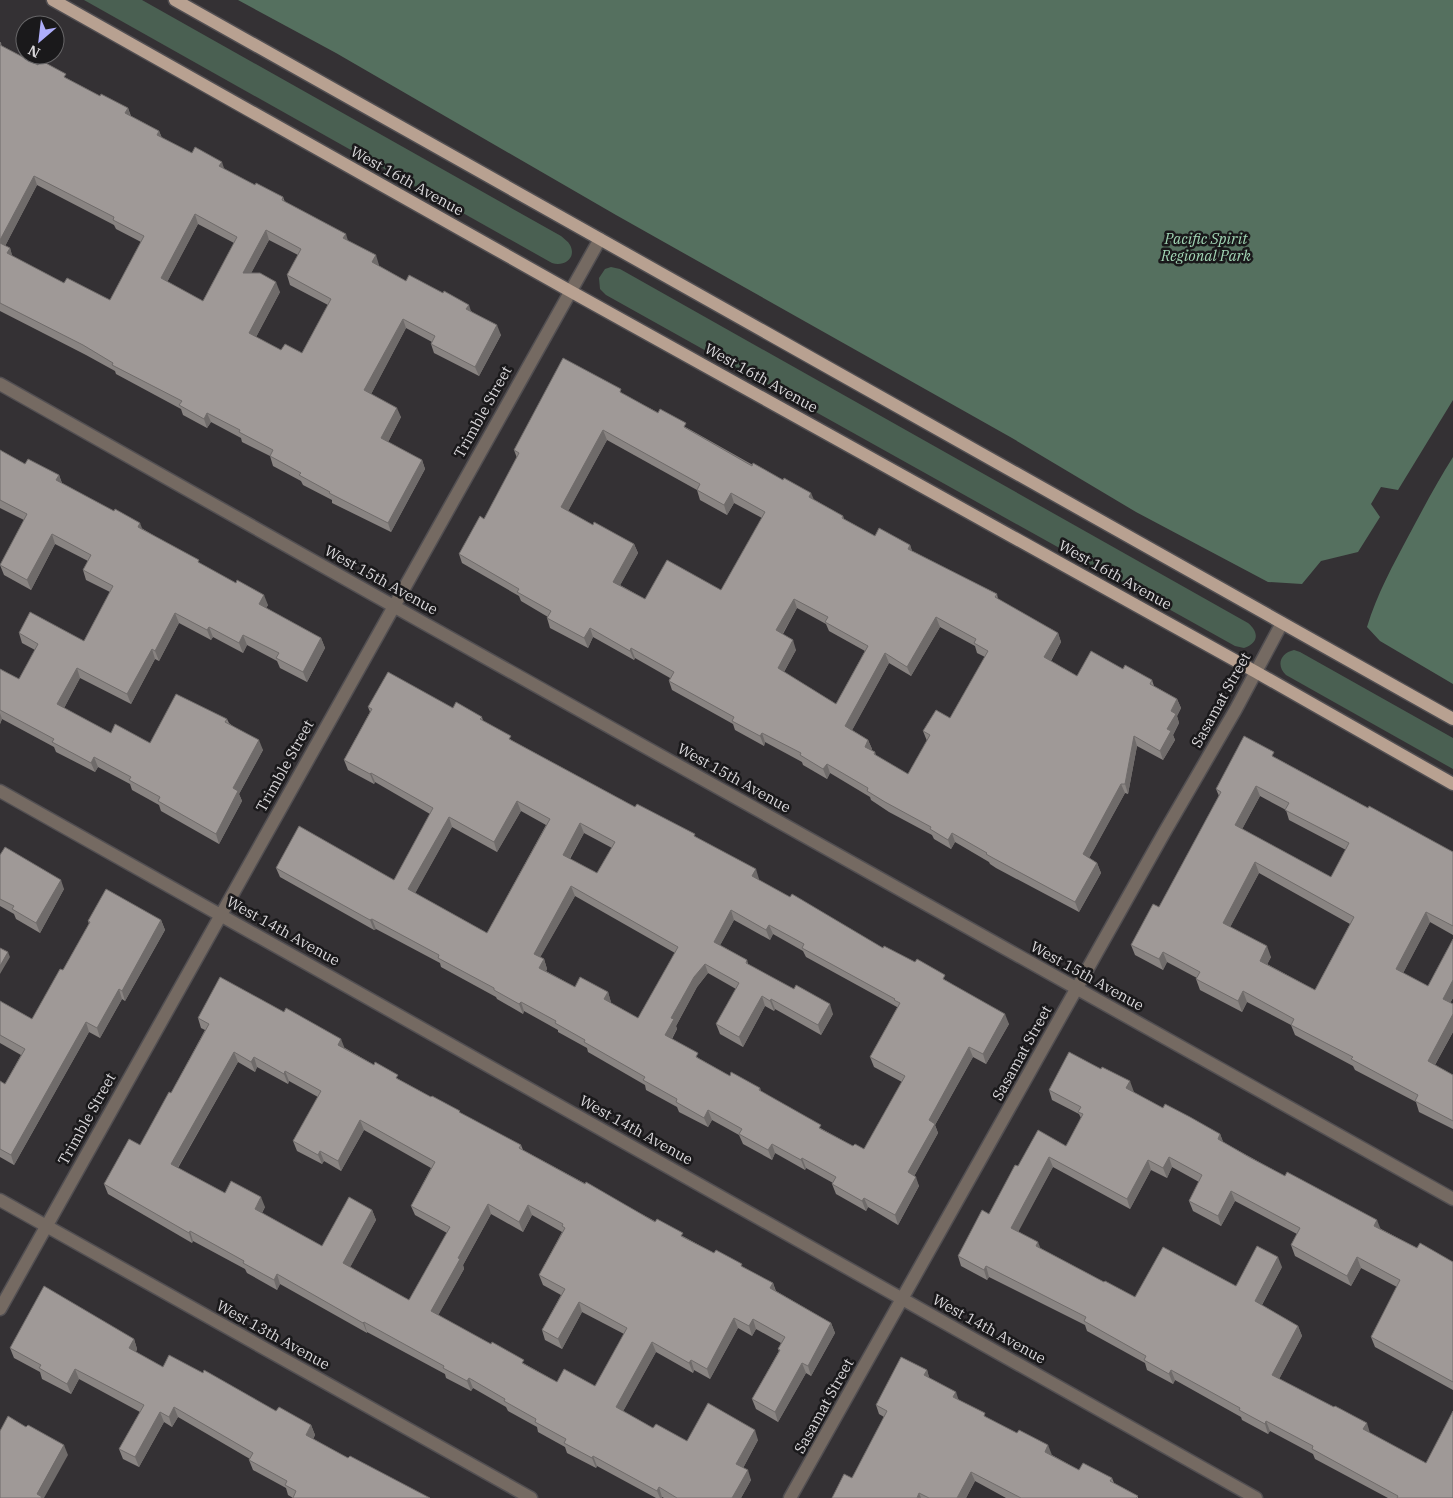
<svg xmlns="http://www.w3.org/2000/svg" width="1453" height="1498" viewBox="0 0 1453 1498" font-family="'IBM Plex Serif',serif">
	<rect width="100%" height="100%" fill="#343134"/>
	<!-- green -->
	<path fill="#4a6052" d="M84,0H142L561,236C564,239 568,241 570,245C577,258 564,267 552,263Z
		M611,267L620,269L1248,623C1259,632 1259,643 1244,648L1235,646L606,295L600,289L599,278L605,269Z
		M1294,650L1300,652L1453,738V769L1286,675C1276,666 1280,653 1294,650Z"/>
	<!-- forest -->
	<path fill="#55705f" d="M238,0H1453V400L1398,490L1381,487L1371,504L1380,517L1358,552L1321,561L1302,584L1268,582L1136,512L1012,438L616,215L336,53Z
		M1453,457V684L1380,641L1367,627C1377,594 1393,565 1409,535C1423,509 1437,482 1453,457Z"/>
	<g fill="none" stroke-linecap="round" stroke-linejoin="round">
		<defs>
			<path id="minor" d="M0,384L420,621L1453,1199
				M0,791L1256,1498
				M0,1200L531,1498
				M0,1309L600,239
				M790,1498L1164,833L1236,709L1282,623"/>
			<path id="major" d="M53,0L570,291L1256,672L1453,784
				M175,0L1453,719"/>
		</defs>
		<!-- minor casing -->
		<use href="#minor" stroke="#524f52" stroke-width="15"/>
		<!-- major casing -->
		<use href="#major" stroke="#524f52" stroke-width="15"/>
		<!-- minor -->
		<use href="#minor" stroke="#756a62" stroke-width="12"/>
		<!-- major -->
		<use href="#major" stroke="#b8a191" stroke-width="12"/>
	</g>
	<!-- wall -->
	<path fill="#898482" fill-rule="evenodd" d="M0,42L2,46L38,65L68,79L100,96L128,108L131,116L159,131L162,138L224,169L255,185L283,197L285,202L348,241L379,265V266L406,281L471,311L501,335L479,376L434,353L431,344L432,342L406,328L371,394L401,417L388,442L422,460L425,469L391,532L332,503V500L303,485L301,481L273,466L270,456L242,442L241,438L211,422L207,428L183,415L181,409L116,374L115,371L86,355L0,311ZM37,185L114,225L116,229L141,242L110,300L64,283L12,256L10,248L5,246ZM198,224L234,243L203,301L167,282ZM269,240L298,255L287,275L290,285L328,305L302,353L281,350L256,337L280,292L251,273Z
		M623,394L689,429L843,516L844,519L875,536L910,545L912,551L997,594L998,599L1058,633L1061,642L1051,661L1077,676L1123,669L1152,680L1154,686L1177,699L1181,708L1177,716L1179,723L1173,735L1175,740L1163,760L1137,746L1128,794L1125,793L1089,858L1097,863L1101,873L1079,912L996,868L990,864L989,862L955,842L951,849L934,839L932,835L889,812L871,800L870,797L830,773L827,779L803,765L802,762L765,742L764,746L735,730L733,724L672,690L669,681L670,678L635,658L634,660L593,637L588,648L550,628L547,618L548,617L521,601L519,596L462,563L459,554L484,519L517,458L514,450ZM607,440L697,490L700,500L727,515L734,503L762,518L721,590L645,599L620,585L638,553L634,544L593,525L568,511ZM797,608L826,624L829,631L865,651L836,704L784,672L796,650L783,634ZM940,627L975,646L977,653L985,657L950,718L923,731L927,741L908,774L876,756L875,752L871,750L872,749L868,740L852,730L889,663L911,676Z
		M0,450L25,464L59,475L62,483L143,529L268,605L266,608L321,638L325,648L307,682L280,668L277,661L247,645L243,653L213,637L211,640L179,623L159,661L155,659L131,704L80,678L64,708L111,733L150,743L227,719L229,723L263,750L239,794L242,801L219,844L161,811L159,805L132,790L130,784L98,767L95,772L56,752L54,747L2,719L0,724V669L19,679L35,650L22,643L19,633L84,641L110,592L86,580L83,570L88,561L55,544L31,590L4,575L0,565L24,520L0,508Z
		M368,707L453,708L482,717L483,721L513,741L635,807L696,837L759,879V880L883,948L947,981L1009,1024L986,1064L973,1057L935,1125L938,1133L914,1176L919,1186L898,1225L868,1207L866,1211L836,1194L832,1184L833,1183L806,1168L805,1170L775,1153L772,1160L743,1144L739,1135L712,1120L708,1127L679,1112L677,1107L646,1090L645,1085L588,1052L587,1048L558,1032V1030L524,1011L523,1014L497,999L496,997L441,967L440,963L376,929L374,930L280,877L276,868L394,880L430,814L375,782L374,784L348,770L344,760L370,712ZM521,811L546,825L487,933L415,893L452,827L497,852ZM584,833L612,848L597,873L570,859ZM575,896L675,953L638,1018L611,1003L608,992L575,987L546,971L547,969L544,959L540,957ZM734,920L770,940L773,934L803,951L806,957L897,1007V1008L870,1057L874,1067L902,1082L864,1149L853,1146L822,1129L761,1091L760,1088L730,1076L700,1059L672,1039L677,1029L676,1026L697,987L708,973L736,989L716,1024L720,1034L743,1047L765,1006L774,1011L775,1009L821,1035L833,1014L748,964L747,960L720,945Z
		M1276,758L1368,808L1453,852V935L1430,922L1403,973L1428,986L1453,939V998L1450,1003L1453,1004V1032L1435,1065L1453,1075V1129L1419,1112L1416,1102L1355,1070L1353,1066L1295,1035L1291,1025L1247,1002L1242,1012L1200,990L1196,979L1197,978L1167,962L1163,970L1135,955L1131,945L1159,907L1219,796L1216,789ZM1260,796L1286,810L1289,820L1346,850L1331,877L1242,829ZM1259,873L1350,924L1315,990L1267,964L1271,957L1230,927Z
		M0,855L64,889L40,933L16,919L14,914L0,906Z
		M161,920L165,930L125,1001L122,999L100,1038L89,1032L14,1165L0,1157V1081L5,1084L21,1055L0,1043V1001L32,1019L63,970L89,924L88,921Z
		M198,1018L345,1048L400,1080L431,1097L460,1111V1113L521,1145L523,1150L714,1253L743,1267L773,1283L776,1291L831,1323L835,1333L811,1376L806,1373L778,1422L756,1409L752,1399L779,1351L778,1349L781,1343L756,1329L752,1336L738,1328L710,1379L694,1370L693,1373L656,1352L623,1411L653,1428L687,1441L758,1440L743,1468L751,1480L741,1498H664L662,1497V1498H656L597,1466L596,1468L567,1453L565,1447L538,1432L537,1427L508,1411L506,1407L473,1388L471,1391L446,1378L445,1374L367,1332V1333L280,1284L277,1290L247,1273L245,1269L193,1241L192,1243L108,1194L104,1184L140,1145L171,1093L205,1030L201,1028ZM238,1062L255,1072L257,1067L288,1084L289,1081L318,1097L293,1141L297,1151L322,1164L324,1161L341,1171L364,1130L431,1168L411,1206L415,1215L447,1233L409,1300L350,1267L376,1220L372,1210L322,1246L262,1213L265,1207L225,1193L178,1168ZM491,1214L523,1232L532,1215L562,1232L539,1275L543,1285L561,1295L542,1330L545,1340L562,1349L582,1312L624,1334L595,1386L557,1382L438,1315L464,1269L463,1265Z
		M1049,1090L1134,1092H1133L1163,1108L1220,1134L1223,1142L1381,1229L1417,1248L1453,1262V1390L1375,1347L1371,1337L1397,1287L1361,1268L1351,1286L1295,1256L1291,1245L1297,1234L1235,1201L1221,1226L1193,1211L1189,1201L1199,1182L1172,1167L1167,1178L1151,1170L1130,1209L1053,1167L1018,1231L1040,1248L1104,1282L1135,1297L1236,1286L1282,1267L1262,1305L1298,1326L1302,1336L1279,1379L1370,1433L1453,1498H1388L1315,1459L1313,1454L1270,1431L1268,1434L1242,1420L1241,1417L1175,1380L1173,1384L1147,1370L1145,1363L1087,1331L1085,1325L989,1277L987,1280L961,1266L958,1256L989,1214L1018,1166L1066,1146L1081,1118L1079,1114L1052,1100Z
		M134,1339L137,1349L136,1352L163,1367L203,1373L276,1411L311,1425L315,1435L313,1439L348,1458L293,1498L288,1495L286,1488L253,1470L249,1460L250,1459L178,1417L172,1427L164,1422L139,1467L123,1459L119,1449L140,1412L79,1379L71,1394L42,1379L40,1372L14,1358L10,1348Z
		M927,1370L929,1378L959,1400L986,1417L1052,1455L1079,1470L1112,1478L1114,1483L1138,1496V1498H1006L975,1481L966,1498H832L852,1478L884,1417L879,1414L876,1405Z"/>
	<!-- shaded-wall -->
	<path fill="#6f6b6a" d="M128,108L131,118L125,113Z
		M159,131L163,141L157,135Z
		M222,162L225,171L219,166Z
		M34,176L37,185L2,252L0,246V240Z
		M195,214L198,224L164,288L161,278Z
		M266,230L269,240L246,283L243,273Z
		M346,234L349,244L343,238Z
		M10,248L13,258L7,253Z
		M376,255L379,265L376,272L372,262Z
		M276,282L280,292L253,343L249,333Z
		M469,305L472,314L466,309Z
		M403,319L406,328L368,400L364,390Z
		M497,325L501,335L479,376L475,367Z
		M397,408L401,417L385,448L381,438Z
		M207,413L211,422L207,428L204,419Z
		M603,430L607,440L565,517L561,507Z
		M422,460L425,469L391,532L388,523Z
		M59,475L62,484L56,480Z
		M731,493L734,503L727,515L724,505Z
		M811,493L815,502L809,497Z
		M140,523L144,533L138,527Z
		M52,534L55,544L31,590L27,580Z
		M634,544L638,553L617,591L613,582Z
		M910,545L913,554L908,549Z
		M264,595L268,605L263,614L259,604Z
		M794,599L797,608L779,640L776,630Z
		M175,613L179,623L159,661L155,651Z
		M936,617L940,627L911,676L907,667Z
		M209,627L213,637L211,640L207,630Z
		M590,628L593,637L588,648L584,638Z
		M1058,633L1061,642L1048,666L1044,657Z
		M243,635L247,645L243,653L239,643Z
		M321,638L325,648L307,682L303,672Z
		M793,640L796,650L781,677L778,668Z
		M631,648L635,658L634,660L630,651Z
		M152,649L155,659L131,704L127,694Z
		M885,653L889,663L849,736L845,726Z
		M77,668L80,678L61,714L57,704Z
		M1177,699L1181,708L1177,716L1179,723L1173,735L1175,740L1163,760L1160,751L1167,729L1171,711Z
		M0,713L2,719L0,724Z
		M762,733L765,742L764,746L760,736Z
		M1134,736L1137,746L1128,794L1125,784Z
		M259,740L263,750L239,794L242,801L219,844L216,834L233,788Z
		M868,740L872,749L868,756L865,747Z
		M94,757L98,767L95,772L91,763Z
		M827,764L830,773L827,779L823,769Z
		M371,773L375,782L374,784L370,774Z
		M1121,784L1125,793L1086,864L1083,854Z
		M1256,786L1260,796L1239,835L1235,825Z
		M517,801L521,811L497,852L494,842Z
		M449,817L452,827L412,899L408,889Z
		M580,823L584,833L566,865L563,855Z
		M952,833L955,842L951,849L948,840Z
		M1255,862L1259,873L1227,933L1223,923Z
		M1097,863L1101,873L1079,912L1075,902Z
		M756,869L759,879L756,886L752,876Z
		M61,880L64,889L40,933L36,923Z
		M571,886L575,896L537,963L534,954Z
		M731,910L734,920L717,951L714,942Z
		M1426,912L1430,922L1400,979L1396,969Z
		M372,919L376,929L374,930L370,920Z
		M161,920L165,930L125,1001L122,991Z
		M769,925L773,934L770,940L766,930Z
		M1267,946L1271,957L1264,971L1260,961Z
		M8,952L10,957L0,974V966Z
		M1163,952L1167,962L1163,970L1159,959Z
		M544,959L547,969L543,977L539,968Z
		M705,964L708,973L697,987L676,1026L677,1029L668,1045L665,1035L671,1018L694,977Z
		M1453,980V998L1447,1009L1443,999Z
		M119,989L122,999L100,1038L97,1028Z
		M1243,991L1247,1002L1242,1012L1238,1001Z
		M608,992L611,1002L608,1009L604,999Z
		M762,996L765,1006L743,1047L739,1037Z
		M771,999L775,1009L774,1011L770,1001Z
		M521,1002L524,1011L523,1014L519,1004Z
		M830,1004L833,1014L821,1035L818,1025Z
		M1005,1014L1009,1024L986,1064L983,1054Z
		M1453,1014V1032L1431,1072L1428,1061Z
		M86,1022L89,1032L14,1165L11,1155Z
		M341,1039L345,1049L338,1045Z
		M969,1047L973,1057L935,1125L938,1133L911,1182L908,1172L929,1120Z
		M234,1052L238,1062L174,1174L171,1164Z
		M254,1057L257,1067L255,1072L251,1062Z
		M285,1071L289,1081L288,1084L284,1074Z
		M1130,1081L1134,1092L1130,1098L1126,1088Z
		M708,1110L712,1120L708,1127L704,1118Z
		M360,1120L364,1130L341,1171L338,1161Z
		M1220,1134L1224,1144L1218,1139Z
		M772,1144L775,1153L772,1160L768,1150Z
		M320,1151L324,1161L322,1164L318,1155Z
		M1049,1157L1053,1167L1015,1238L1011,1228Z
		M1169,1157L1172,1167L1167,1178L1163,1168Z
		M802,1158L806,1168L805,1170L801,1160Z
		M1148,1160L1151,1170L1130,1209L1127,1199Z
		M916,1177L919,1186L898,1225L895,1215Z
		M1231,1191L1235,1201L1221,1226L1218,1216Z
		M261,1197L265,1207L258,1219L255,1209Z
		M864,1198L868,1207L866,1211L862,1201Z
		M488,1204L491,1214L463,1265L464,1269L435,1321L431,1311L458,1258Z
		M528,1205L532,1215L523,1232L519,1222Z
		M372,1210L376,1220L347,1273L343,1263Z
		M1377,1220L1381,1230L1374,1226Z
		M190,1231L193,1241L192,1243L189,1233Z
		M1038,1242L1042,1252L1036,1246Z
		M1278,1257L1282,1267L1258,1312L1255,1301Z
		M1357,1257L1361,1268L1351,1286L1347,1276Z
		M986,1266L989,1277L987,1280L984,1270Z
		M277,1274L280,1284L277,1290L274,1280Z
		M773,1283L776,1293L770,1288Z
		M579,1302L582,1312L562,1349L558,1339Z
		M734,1318L738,1328L710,1379L707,1369Z
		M753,1319L756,1329L752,1336L749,1326Z
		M364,1322L367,1332V1333L363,1323Z
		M831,1323L835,1333L811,1376L808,1366Z
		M1298,1326L1302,1336L1276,1385L1272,1375Z
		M134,1339L137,1349L133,1358L129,1348Z
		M652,1342L656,1352L620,1417L616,1407Z
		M691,1360L694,1370L693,1373L689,1363Z
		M802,1363L806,1373L778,1422L775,1412Z
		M75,1369L79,1379L71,1394L67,1384Z
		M927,1370L930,1380L924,1375Z
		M1171,1370L1175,1380L1173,1384L1169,1374Z
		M469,1378L473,1388L471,1391L467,1381Z
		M956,1392L959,1401L953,1397Z
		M174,1407L178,1417L172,1427L169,1417Z
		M160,1412L164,1422L139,1467L135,1457Z
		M1266,1421L1270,1431L1268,1434L1265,1424Z
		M1367,1423L1370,1433L1363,1429Z
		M311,1425L315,1435L310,1445L306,1435Z
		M755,1430L758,1440L740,1474L736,1464Z
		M64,1445L68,1455L44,1498H39L37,1494Z
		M1048,1445L1052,1455L1045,1452Z
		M593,1456L597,1466L596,1468L592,1458Z
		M748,1470L751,1480L741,1498H732Z
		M971,1472L975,1481L966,1498H957Z
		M659,1487L662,1497V1498H660L657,1491Z
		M919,1493L921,1498H917Z"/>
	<!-- building -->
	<path fill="#9f9997" stroke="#6f6b6a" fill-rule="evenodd" d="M0,42L1,43L0,45L38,65L40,60L66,74L64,77L100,96L101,94L128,108L125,113L159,131L157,135L192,153L195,147L222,162L219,166L255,185L256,183L283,197L282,200L346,234L343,238L376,255L372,262L406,281L409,275L443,293L444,291L469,305L466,309L497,325L475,367L431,344L435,336L403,319L364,390L397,408L381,438L422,460L388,523L329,493L330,492L299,475L301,473L270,456L273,450L239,432L240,430L207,413L204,419L179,405L182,401L112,365L113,363L83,345L0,303V243L10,248L7,253L64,283L67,278L110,300L144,236L113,220L114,217L34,176L0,240ZM195,214L237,237L203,301L161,278ZM266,230L301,249L287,275L331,299L302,353L285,344L281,350L249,333L276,282L260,273H243Z
		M563,358L621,389L620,392L658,413L660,409L686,423L684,427L752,466L753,463L783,480L784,478L811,493L809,497L843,516L842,518L875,536L879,528L910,545L908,549L997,594L995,597L1058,633L1044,657L1077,676L1091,651L1123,669L1125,665L1152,680L1150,684L1177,699L1171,711L1176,714L1167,729L1171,731L1160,751L1134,736L1125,784H1121L1083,854L1097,863L1075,902L993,858L986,854L987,853L952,833L948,840L930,829L931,827L885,802L867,791L868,788L827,764L823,769L800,755L801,753L762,733L760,736L732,721L734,717L669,681L674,672L631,648L630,651L590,628L584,638L547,618L551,611L517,592L519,589L459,554L480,516L484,519L519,453L514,450ZM603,430L700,484L697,490L724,505L731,493L765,512L721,590L667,560L645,599L613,582L634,544L594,522L593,525L561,507ZM794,599L828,617L825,622L868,646L836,704L778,668L793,640L776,630ZM936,617L976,639L974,643L988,651L950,718L936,710L923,731L930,735L908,774L874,754L875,752L865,747L868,740L845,726L885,653L907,667Z
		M0,450L25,464L28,459L59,475L56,480L114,511L115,509L140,523L138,527L199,560L198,562L236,583L237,580L264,595L259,604L321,638L303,672L276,658L279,653L243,635L239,643L209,627L207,630L175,613L155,651L152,649L127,694L77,668L57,704L111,733L115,724L150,743L176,694L227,719L225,722L259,740L233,788L238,791L216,834L158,801L160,797L129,780L131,777L94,757L91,763L52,742L54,739L0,710V669L19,679L38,644L19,633L30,612L84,641L113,586L83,570L91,555L52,534L27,580L0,565L27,514L0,500Z
		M388,672L453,708L456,702L482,717L480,719L511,736L509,739L635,807L637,804L695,834L694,836L756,869L752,876L790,897L792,894L883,948L884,946L915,962L917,959L945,975L943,979L1005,1014L983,1054L969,1047L929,1120L935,1124L908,1172L916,1177L895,1215L864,1198L862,1201L832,1184L836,1177L802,1158L801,1160L772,1144L768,1150L739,1134L742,1129L708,1110L704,1118L676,1102L677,1099L643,1080L645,1077L584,1042L585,1040L555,1023L556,1021L521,1002L519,1004L494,990V988L438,958L439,955L372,919L370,920L276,868L299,826L394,880L433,808L371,773L370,774L344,760L372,709L368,707ZM517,801L550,819L487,933L408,889L449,817L494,842ZM580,823L615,842L597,873L563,855ZM571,886L678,947L638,1018L604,999L608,992L580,977L575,987L539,968L544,959L534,954ZM731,910L766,930L769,925L804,944L802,948L895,999L894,1000L900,1003L870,1057L905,1076L864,1149L855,1144L853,1146L819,1128L821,1125L759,1090L760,1088L731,1072L730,1076L696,1057L698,1053L665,1035L674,1019L671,1018L694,977L705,964L739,983L716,1024L739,1037L762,996L770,1001L771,999L818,1025L830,1004L796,985L794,989L746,963L747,960L714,942Z
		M1244,736L1274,752L1272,756L1368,808L1369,806L1453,852V926L1426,912L1396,969L1428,986L1453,939V980L1443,999L1453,1004V1014L1428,1061L1453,1075V1121L1415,1101L1418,1095L1351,1059L1353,1057L1291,1025L1294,1019L1243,991L1238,1001L1196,979L1200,972L1163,952L1159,959L1131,945L1153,904L1159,907L1221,792L1216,789ZM1256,786L1289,803L1285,810L1349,843L1331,877L1235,825ZM1255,862L1354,917L1315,990L1260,961L1267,946L1223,923Z
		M5,847L61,880L36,923L12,909L14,906L0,899V855Z
		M106,889L161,920L122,991L119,989L97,1028L86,1022L11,1155L0,1149V1081L5,1084L25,1049L0,1035V1001L32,1019L60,969L63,970L90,922L88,921Z
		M0,948L8,952L0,966Z
		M220,977L284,1012L286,1008L341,1039L338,1045L374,1065L375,1062L398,1075L396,1078L431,1097L432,1096L460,1111L459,1112L521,1145L519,1148L585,1184L586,1182L655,1222L657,1219L683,1233L681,1236L714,1253L716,1250L742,1264L741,1266L773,1283L770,1288L831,1323L808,1366L802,1363L775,1412L752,1399L780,1350L778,1349L785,1337L753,1319L749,1326L734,1318L707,1369L691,1360L689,1363L652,1342L616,1407L653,1428L656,1424L687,1441L708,1403L755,1430L736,1464L748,1470L732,1498H677L659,1487L657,1491L593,1456L592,1458L564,1443L566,1439L535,1422L536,1419L504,1401L505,1399L469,1378L467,1381L443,1368L444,1366L364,1322L363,1323L277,1274L274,1280L243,1263L244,1261L190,1231L189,1233L104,1184L129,1139L140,1145L169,1092L171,1093L209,1024L198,1018ZM234,1052L251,1062L254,1057L284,1074L285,1071L321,1091L293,1141L318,1155L320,1151L338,1161L360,1120L435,1162L411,1206L450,1227L409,1300L343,1263L372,1210L349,1197L322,1246L255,1209L261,1197L231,1181L225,1193L171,1164ZM488,1204L519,1222L528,1205L563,1224L562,1226L565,1228L539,1275L565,1289L542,1330L558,1339L579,1302L627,1328L595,1386L564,1369L557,1382L522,1363L524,1360L492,1342L491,1344L431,1311L460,1259L458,1258Z
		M1069,1052L1101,1069L1102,1067L1130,1081L1126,1088L1163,1108L1165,1104L1190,1117L1220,1134L1218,1139L1249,1157L1285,1176L1287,1172L1377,1220L1374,1226L1417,1248L1420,1243L1453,1262V1382L1371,1337L1400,1280L1357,1257L1347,1276L1291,1245L1300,1228L1231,1191L1218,1216L1189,1201L1202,1175L1169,1157L1163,1168L1148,1160L1127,1199L1049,1157L1011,1228L1038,1242L1036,1246L1104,1282L1105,1281L1135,1297L1163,1247L1236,1286L1257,1246L1278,1257L1255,1301L1298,1326L1272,1375L1334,1407L1335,1406L1367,1423L1363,1429L1426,1463L1453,1411V1498H1397L1398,1496L1312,1449L1313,1446L1266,1421L1265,1424L1239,1410L1240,1408L1171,1370L1169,1374L1144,1360L1146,1356L1084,1321L1086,1317L986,1266L984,1270L958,1256L982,1210L989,1214L1015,1165L1018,1166L1038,1130L1066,1146L1083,1114L1078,1112L1081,1107L1049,1090Z
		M44,1286L134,1339L129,1348L163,1367L169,1355L203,1373L204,1370L276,1411L279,1407L311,1425L306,1435L348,1458L350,1456L430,1498H293L296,1491L285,1485L287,1481L249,1460L253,1453L174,1407L169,1417L160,1412L135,1457L119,1449L144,1405L75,1369L67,1384L39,1368L41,1365L10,1348Z
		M901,1357L927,1370L924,1375L956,1392L953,1397L985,1413L984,1416L1017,1433L1019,1430L1048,1445L1045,1452L1079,1470L1083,1463L1112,1478L1110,1481L1138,1496L1136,1498H1021L971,1472L957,1498H929L919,1493L917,1498H832L844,1474L852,1478L887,1411L876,1405Z
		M8,1416L26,1427L28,1425L64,1445L37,1494L42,1497L41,1498H0V1431Z"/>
	<g text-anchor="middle" stroke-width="5" stroke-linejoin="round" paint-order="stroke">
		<!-- street labels -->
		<g font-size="15" fill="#d8d6d9" stroke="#1a191b">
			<text transform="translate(407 181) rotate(29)" y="5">West 16th Avenue</text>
			<text transform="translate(761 378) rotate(29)" y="5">West 16th Avenue</text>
			<text transform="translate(483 412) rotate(-61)" y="5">Trimble Street</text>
			<text transform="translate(1115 575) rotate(29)" y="5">West 16th Avenue</text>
			<text transform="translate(381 580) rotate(29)" y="5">West 15th Avenue</text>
			<text transform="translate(1221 700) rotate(-61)" y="5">Sasamat Street</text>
			<text transform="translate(285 766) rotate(-61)" y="5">Trimble Street</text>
			<text transform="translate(734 778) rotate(29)" y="5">West 15th Avenue</text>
			<text transform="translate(283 931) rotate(29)" y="5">West 14th Avenue</text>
			<text transform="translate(1087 976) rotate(29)" y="5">West 15th Avenue</text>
			<text transform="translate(1022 1053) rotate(-61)" y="5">Sasamat Street</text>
			<text transform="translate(87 1119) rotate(-61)" y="5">Trimble Street</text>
			<text transform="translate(636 1130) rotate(29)" y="5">West 14th Avenue</text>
			<text transform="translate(989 1329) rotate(29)" y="5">West 14th Avenue</text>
			<text transform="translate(273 1335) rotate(29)" y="5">West 13th Avenue</text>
			<text transform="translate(824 1406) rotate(-61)" y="5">Sasamat Street</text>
		</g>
		<!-- park labels -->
		<g font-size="15" font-style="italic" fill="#a2d6b5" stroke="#1a191b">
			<text x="1206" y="244">Pacific Spirit<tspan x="1206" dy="17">Regional Park</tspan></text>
		</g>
	</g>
	<!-- north arrow -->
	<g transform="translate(40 40) rotate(208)"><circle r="24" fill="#1a191b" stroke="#666567"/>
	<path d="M0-4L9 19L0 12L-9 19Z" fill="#aeaefb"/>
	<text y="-8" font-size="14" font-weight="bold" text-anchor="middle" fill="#d8d6d9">N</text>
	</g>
</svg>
